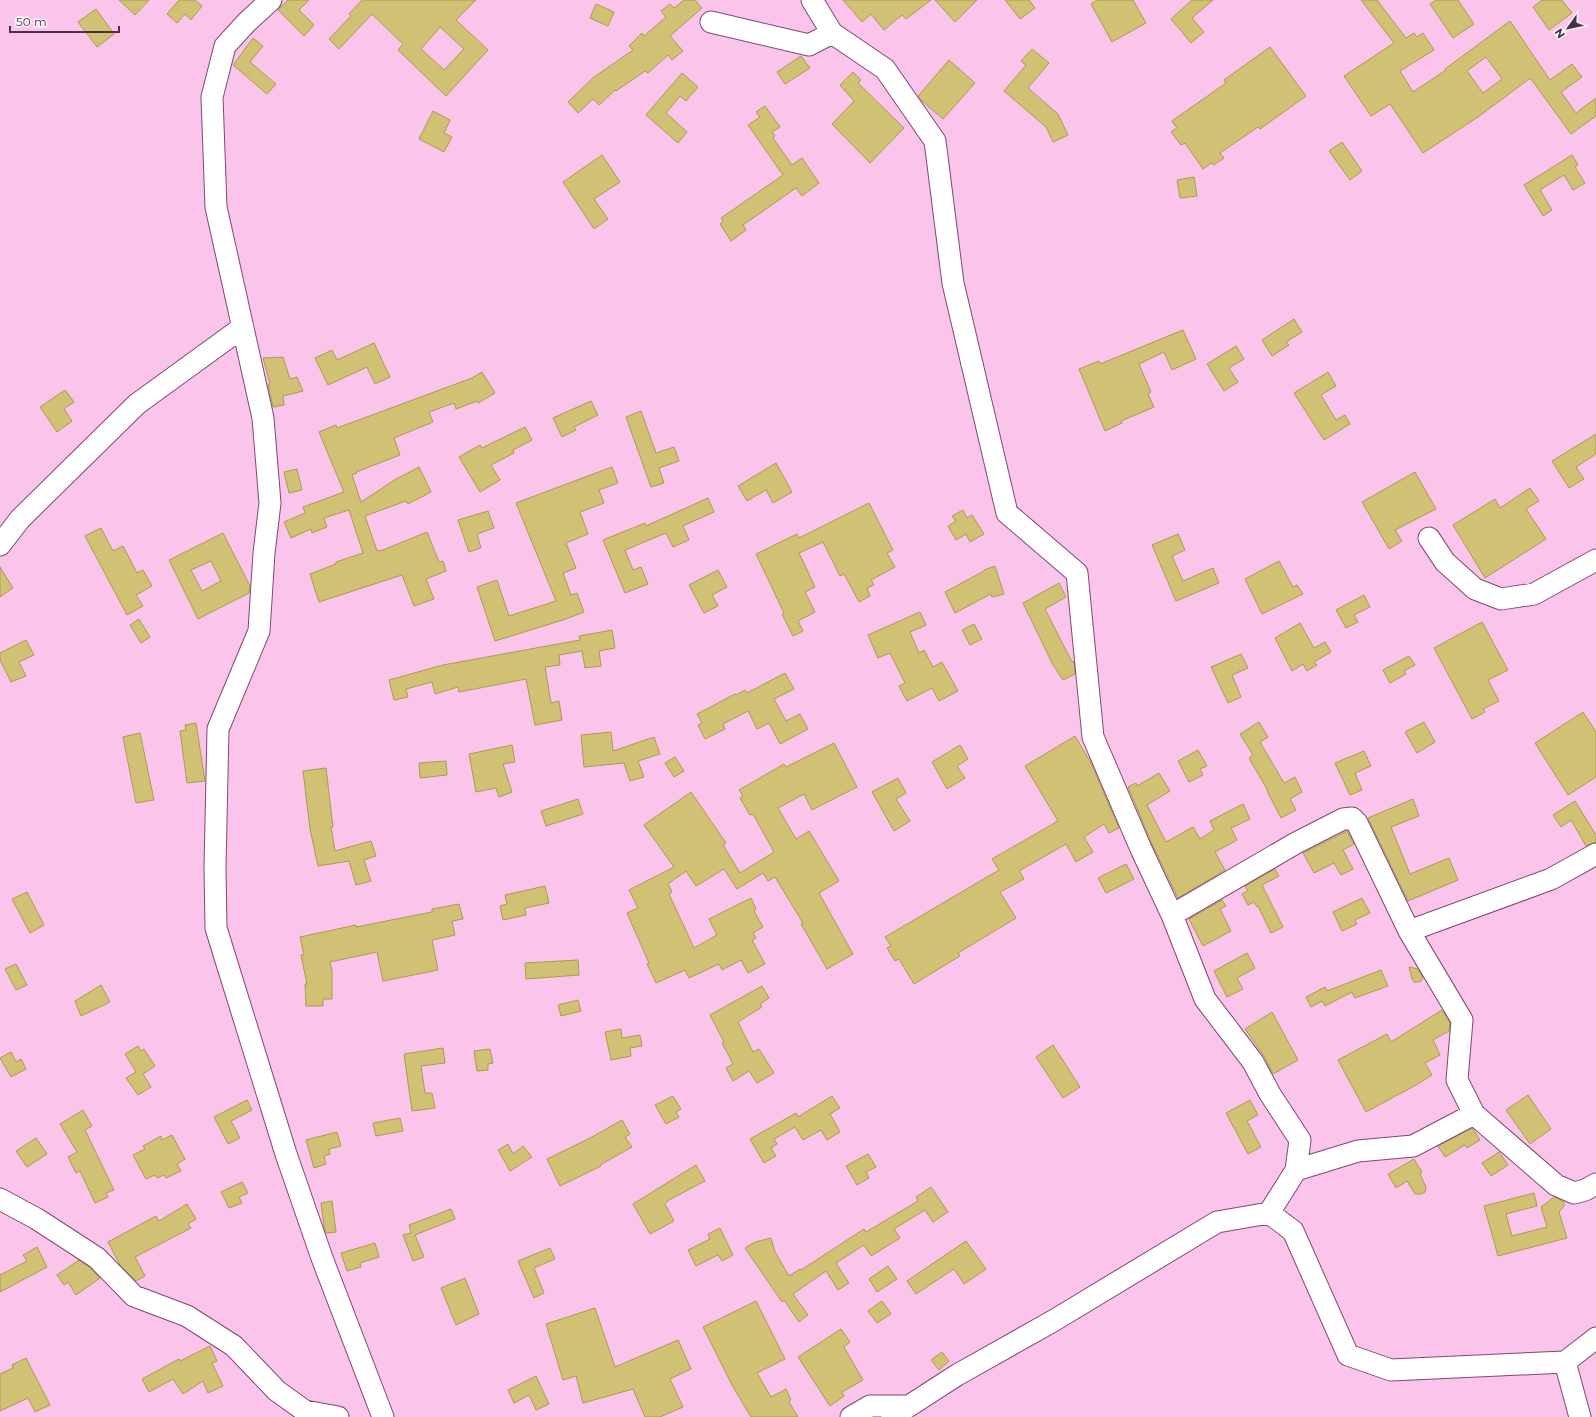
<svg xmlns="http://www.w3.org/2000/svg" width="1596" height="1417" viewBox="0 0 1596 1417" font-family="Montserrat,sans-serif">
	<rect width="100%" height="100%" fill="#fbc4ea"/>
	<!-- building -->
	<path fill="#d1c174" stroke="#ab9b4e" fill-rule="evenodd" d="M119,0H149L135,15Z
		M179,0H195L202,6L191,20L185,14L177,23L167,14Z
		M288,0H309L299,10L314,25L304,36L278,10Z
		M362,0H476L456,20L488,50L446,96L398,50L403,44L372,14L339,49L329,39L351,16L349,14ZM440,27L464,49L444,70L421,49Z
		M684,0H695L702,8L670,36L683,51L672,60L668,55L648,73L645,71L616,91L615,90L599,105L593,99L578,113L568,102L594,77L633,50L629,46L642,33L644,36L666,17L661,11L670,4L674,8Z
		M843,0H931L906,19L902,15L884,30L871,14L862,22Z
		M935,0H977L955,22Z
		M1005,0H1029L1035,8L1020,19Z
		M1097,0H1133L1146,23L1112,42L1091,4Z
		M1192,0H1213L1192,18L1204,32L1191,43L1171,19Z
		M1361,0H1377L1406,38L1414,33L1417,37L1423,33L1434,50L1400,71L1413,92L1446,70L1445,69L1510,21L1550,80L1572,64L1582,77L1561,92L1576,113L1596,98V116L1571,134L1531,79H1529L1478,117L1423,153L1390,104L1371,116L1344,76L1394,43ZM1486,57L1502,79L1483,93L1467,71Z
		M1436,0H1458L1474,24L1453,38L1430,4Z
		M1542,0H1562L1572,13L1549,30L1533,7Z
		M596,4L614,12L608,26L590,18Z
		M96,9L114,34L97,47L78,22Z
		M253,38L263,46L250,62L276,84L267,94L233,65Z
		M1270,47L1306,96L1260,129L1258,127L1220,153L1224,158L1214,165L1211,163L1203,169L1185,143L1181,145L1171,132L1177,128L1172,121L1226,83L1224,80Z
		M1032,49L1049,63L1028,88L1058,114L1068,135L1053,142L1046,127L1004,91L1026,65L1021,61Z
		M801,56L810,68L785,84L777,72Z
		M949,60L975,83L943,119L923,102L918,96Z
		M853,72L861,80L858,83L904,128L870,163L832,124L854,101L840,85Z
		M682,73L698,87L686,101L680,96L666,113L687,132L678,143L646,115Z
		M765,106L780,127L772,132L775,136L773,138L792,165L802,158L819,183L802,196L796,188L743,225L746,230L731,241L720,224L723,221L721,218L783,175L748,125L760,117L756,112Z
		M433,111L450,120L444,133L452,137L444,152L419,139Z
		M1342,142L1362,171L1350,180L1329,151Z
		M602,155L620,182L594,199L608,219L594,229L563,182Z
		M1572,155L1578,165L1575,167L1585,183L1573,190L1564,175L1540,190L1552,210L1543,216L1524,185Z
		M1194,177L1197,196L1180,198L1177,180Z
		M1294,319L1302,332L1286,342L1289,345L1272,356L1262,340Z
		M1183,330L1196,359L1172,370L1164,352L1139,364L1151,392L1148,394L1154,407L1121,421L1122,423L1105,431L1079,369L1099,361L1100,364Z
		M374,343L390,377L375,384L367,367L328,385L315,358L332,350L337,360Z
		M1236,346L1244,359L1229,368L1238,382L1224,391L1207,364Z
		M283,357L290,379L297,377L303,391L283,396L284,405L273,407L268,384H270L263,358Z
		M482,372L495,393L478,403L477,401L456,409L454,403L429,412L433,422L394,438L400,455L356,472L357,473L352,475L361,502L396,479L419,467L431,492L408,504L406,501L365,516L377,551L383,550L427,532L439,562L443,561L446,571L426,579L434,599L414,606L402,575L319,602L310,574L336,564V562L363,553L349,510L324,518L327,527L312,533L311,529L291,538L284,522L305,513L303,507L344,492L319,432L336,425L337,428L472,378Z
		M1328,372L1336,386L1321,395L1336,420L1345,415L1350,424L1324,440L1294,393Z
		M65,390L74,402L64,409L72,421L57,432L40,407Z
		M591,401L598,415L574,427L576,430L562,437L553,418Z
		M641,411L656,453L674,447L679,461L659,468L664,483L651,487L626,417Z
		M525,427L532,440L513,450L514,453L491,465L500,480L480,492L459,457L480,445L482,448Z
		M1596,434V454L1576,467L1584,479L1569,488L1552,461Z
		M776,463L792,492L773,503L766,490L747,501L738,486Z
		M612,467L618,483L599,490L604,503L580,512L588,534L566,543L576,568L563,573L571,595L577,593L584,612L563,620L495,641L477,587L497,580L509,616L556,601L516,503Z
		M297,469L302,490L289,493L284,472Z
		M1415,472L1436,509L1395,530L1402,541L1389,549L1362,502Z
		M1530,488L1539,501L1526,509L1546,539L1485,578L1453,525L1495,499L1500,508Z
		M708,498L714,512L683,526L689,540L673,547L666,533L625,550L633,570L641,567L648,584L625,593L603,540L645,523L646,526Z
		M869,503L893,550L887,553L895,567L871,580L874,585L867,588L870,596L859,602L844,574L840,576L823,542L799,553L815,587L805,592L815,612L798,621L803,631L793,636L782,614L784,613L756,554L797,534L799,538Z
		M963,510L967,518L972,515L984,534L970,542L966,534L956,540L948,526L956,521L952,516Z
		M488,511L494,528L477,534L481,548L469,552L458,520Z
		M101,528L113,551L123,546L137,573L143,570L152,586L136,595L143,606L127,615L85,536Z
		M223,533L250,586L249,593L198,619L169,560ZM211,561L221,581L202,591L191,570Z
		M1178,534L1185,550L1172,556L1183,581L1213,568L1219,583L1176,601L1152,545Z
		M1279,561L1293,587L1297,585L1303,594L1262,614L1245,579Z
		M995,566L1004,594L992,597L991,594L955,613L945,592L984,571V570Z
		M0,567L13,588L0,597Z
		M718,570L727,587L712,595L718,606L704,613L689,585Z
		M1059,583L1066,597L1045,609L1072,662L1074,661L1075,674L1063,680L1053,665L1023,603Z
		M1364,595L1370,607L1354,615L1358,622L1346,628L1336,610Z
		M920,612L926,625L910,632L919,653L924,650L933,667L942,662L958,691L939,701L932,688L907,701L899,686L905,683L890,653L878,658L868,635Z
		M139,619L150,637L141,643L130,625Z
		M1482,622L1508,670L1488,680L1499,701L1483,709L1485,712L1472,719L1434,648Z
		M1300,623L1314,648L1325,642L1331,652L1314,662L1317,665L1307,671L1303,664L1292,671L1275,638Z
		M974,624L982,639L970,645L962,630Z
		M612,630L615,648L599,651L601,666L585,668L582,651L559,655L560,665L545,667L551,703L559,701L562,720L535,725L526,679L459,692L458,687L435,694L432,682L406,689L408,697L394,700L389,680L443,665L580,640L579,636Z
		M26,640L34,655L19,662L26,676L11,682L0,660V653Z
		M1241,654L1248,668L1232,675L1241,697L1228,703L1211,667Z
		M1409,656L1415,665L1404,671L1406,674L1390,683L1383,670Z
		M785,673L794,689L774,699L786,721L800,714L808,729L780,744L769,723L757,729L748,711L723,724L725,729L705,739L698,725L702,723L697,714L735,694L736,695L745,690L747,693Z
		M1583,712L1596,732V777L1568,795L1535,743Z
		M1259,722L1268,737L1260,742L1284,783L1295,777L1302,792L1290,799L1296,810L1281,818L1267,791H1268L1249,758L1253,755L1240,734Z
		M1424,722L1435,742L1417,753L1405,732Z
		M196,723L205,781L187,783L180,731L186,730L185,725Z
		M611,732L613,751L654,737L660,754L638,761L644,777L630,781L624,763L584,767L581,735Z
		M140,733L154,800L136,803L123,737Z
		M1075,736L1090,761L1119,828L1109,833L1104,824L1084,837L1093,852L1076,862L1066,844L1019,871L1024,879L1000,892L1016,918L958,953L960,956L914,984L899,959L895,961L887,948L891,946L885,937L999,870L992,859L1058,821L1025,766Z
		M834,743L857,787L812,810L804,794L778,808L796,839L809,831L839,881L819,893L853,954L827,969L801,924L803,923L775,877L768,881L763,873L737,889L724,869L696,886L686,871L668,884L672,892L669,894L694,948L717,935L709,919L751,898L756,909L754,911L763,927L753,933L756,938L752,940L765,964L748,973L741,960L722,970L719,964L689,978L685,970L656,983L647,964L649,963L627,913L638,908L629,890L674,867L644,825L691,792L726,843L723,845L740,873L774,852L753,814L750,815L740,798L743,796L739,790L784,764L786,767Z
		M512,745L515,762L503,764L512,792L499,797L496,788L476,792L469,754Z
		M960,745L968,759L957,766L965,778L947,789L932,762Z
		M1198,750L1207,766L1200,769L1203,775L1189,782L1178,761Z
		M1364,751L1371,766L1355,773L1362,790L1350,795L1335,763Z
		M675,757L684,771L674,777L665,763Z
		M446,761L447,775L420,778L419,763Z
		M326,768L333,827H331L335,851L371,841L376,856L364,860L371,881L356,885L349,861L318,866L310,829L303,771Z
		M1159,773L1170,791L1147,805L1166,842L1193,827L1200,839L1214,830L1210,821L1243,804L1250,819L1231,828L1237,840L1215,852L1225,870L1178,898L1152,844L1128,787L1136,783L1137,786Z
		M898,778L906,793L896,799L910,821L894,831L872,792Z
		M578,799L583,814L546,826L541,811Z
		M1413,799L1419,816L1391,827L1410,874L1449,858L1458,880L1408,901L1368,818Z
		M1575,801L1596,835V842L1586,846L1571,820L1561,827L1553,815Z
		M1347,831L1354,844L1343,850L1353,869L1341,875L1334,863L1314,873L1303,853Z
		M1126,864L1134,879L1106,893L1098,878Z
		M1275,869L1279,876L1262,885L1283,927L1271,933L1258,906L1257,907L1254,902L1248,905L1242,894L1248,891L1245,886Z
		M545,886L549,903L525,908L526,915L503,920L500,906L507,904L505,895Z
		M27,892L44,925L30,933L12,899Z
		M1362,898L1370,913L1355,920L1357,924L1342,931L1333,912Z
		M1222,900L1226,906L1220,909L1231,931L1203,946L1189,919Z
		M459,904L463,919L452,921L455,935L432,940L438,970L383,981L377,952L330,962L332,971V999H323V1006H306L305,984H307L301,955H304L300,937L356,925V927L432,912V909Z
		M1247,953L1255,968L1237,978L1243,989L1227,997L1214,971Z
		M578,960L579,975L526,979L525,963Z
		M16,964L27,985L16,990L5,969Z
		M1409,967L1418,969L1423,978L1420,982H1414L1412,979Z
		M1381,970L1388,986L1355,998L1352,992L1325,1006L1322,1001L1311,1007L1306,997L1325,987L1327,991Z
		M101,985L110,1002L81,1016L75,1001Z
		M762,986L769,998L760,1004L762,1007L738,1022L753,1052L759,1049L774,1073L757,1083L749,1071L733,1081L726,1068L733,1064L722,1043L724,1042L710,1015Z
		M578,1000L581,1011L561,1016L558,1005Z
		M1442,1010L1450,1023L1449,1031L1433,1040L1440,1055L1425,1063L1432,1075L1416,1085L1366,1112L1338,1060L1387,1034L1391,1042Z
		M1272,1012L1298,1060L1273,1074L1264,1056L1245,1029Z
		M621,1029L622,1038L640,1035L642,1046L630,1048L631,1056L611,1060L605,1032Z
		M1053,1045L1080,1087L1063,1098L1036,1057Z
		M138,1046L141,1051L144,1049L155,1066L143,1074L151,1087L138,1095L126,1078L136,1072L125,1054Z
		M443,1048L445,1063L421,1066L425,1093H432L435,1108L412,1111L404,1054Z
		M490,1049L493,1063L488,1064V1070L477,1071L474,1051Z
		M11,1052L16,1062L21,1059L26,1069L11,1077L0,1058Z
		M1528,1095L1551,1129L1530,1144L1506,1110Z
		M673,1096L681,1109L676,1112L679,1117L666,1124L655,1105Z
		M832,1096L840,1108L830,1114L840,1132L827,1140L821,1130L803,1140L795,1127L774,1139L777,1144L771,1148L776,1156L764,1163L750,1139L796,1113L798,1117Z
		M247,1100L252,1110L231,1121L240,1138L228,1144L214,1117Z
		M1250,1100L1258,1115L1247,1121L1261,1147L1248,1154L1226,1113Z
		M83,1110L92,1126L85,1130L114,1190L106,1193L108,1197L95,1203L80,1171L76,1173L68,1157L77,1152L60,1124Z
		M400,1118L403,1131L376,1136L373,1123Z
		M622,1120L630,1134L625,1137L632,1147L600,1165L601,1166L560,1186L547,1159L590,1138Z
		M1472,1128L1480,1140L1467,1148L1465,1145L1445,1157L1438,1146Z
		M337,1132L341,1146L329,1149L330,1154L324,1156L326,1164L314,1168L306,1140Z
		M172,1135L185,1159L177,1164L181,1171L166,1178L164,1175L157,1178L155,1175L146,1179L133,1155L145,1149L143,1146L161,1136L162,1140Z
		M36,1138L47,1154L27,1167L16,1151Z
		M508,1144L513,1154L523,1146L532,1157L510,1171L498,1150Z
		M1499,1152L1508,1165L1491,1176L1482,1163Z
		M868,1154L876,1167L866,1172L869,1178L857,1185L846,1166Z
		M1414,1159L1422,1172L1420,1174L1426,1187L1425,1192L1421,1194H1415L1407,1181L1396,1188L1388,1174Z
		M696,1165L705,1181L669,1200L665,1204L674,1221L650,1234L633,1204Z
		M242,1182L248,1193L239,1197L242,1203L229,1208L221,1192Z
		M931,1187L948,1212L933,1222L925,1210L894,1229L900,1238L871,1256L864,1245L836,1263L849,1283L838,1290L826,1271L793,1294L808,1315L799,1322L784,1300L782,1302L745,1248L755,1242L771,1238L775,1252L789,1276L800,1269L801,1270L864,1229L866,1232L918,1201L916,1197Z
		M1534,1193L1537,1206L1506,1214L1512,1236L1547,1227L1541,1207L1554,1197L1564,1202V1206L1559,1212L1567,1238L1498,1256L1484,1206Z
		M332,1201L336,1232L326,1233L324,1226L321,1203Z
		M187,1204L196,1219L188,1224L191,1228L135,1257L145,1276L136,1281L120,1265L108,1242L156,1216L159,1221Z
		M451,1209L455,1219L415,1235L424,1257L413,1261L403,1235L411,1233L409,1225Z
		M720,1228L733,1255L722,1261L718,1255L696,1266L688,1250L710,1239L708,1234Z
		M966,1241L986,1269L964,1284L954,1269L916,1294L907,1281Z
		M375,1243L379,1257L360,1263L361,1267L347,1271L341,1253Z
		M37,1247L47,1267L0,1292V1275L27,1261L23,1255Z
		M550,1248L555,1259L534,1268L544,1293L534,1298L518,1261Z
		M79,1260L89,1267L100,1278L76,1295L68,1282L64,1285L57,1275Z
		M888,1266L897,1279L877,1292L869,1279Z
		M465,1278L479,1314L456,1325L441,1288Z
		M756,1301L785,1359L757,1373L771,1397L786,1389L791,1400L789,1402L798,1417H751L732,1385L703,1327Z
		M882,1301L891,1314L877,1323L868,1311Z
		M595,1308L615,1367L678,1340L691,1369L670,1379L683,1407L660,1417H645L633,1389L583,1403L576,1376L563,1380L546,1324Z
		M841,1329L850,1342L844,1347L863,1380L842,1392L844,1396L830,1406L798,1357Z
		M210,1346L217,1361L212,1363L223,1386L208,1393L203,1381L183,1394L173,1379L149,1392L142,1379L179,1359L180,1361Z
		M942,1352L949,1361L939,1370L931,1360Z
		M26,1358L50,1405L35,1412L28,1398L0,1411V1374L13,1368L12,1365Z
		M536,1376L549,1404L536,1410L529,1395L514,1403L508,1390Z"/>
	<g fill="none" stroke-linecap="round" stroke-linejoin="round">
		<defs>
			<path id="minor" d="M271,0L247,22L225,46L212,97L216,207L263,418L270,503L264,553L259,631L218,729L215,868L216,928L286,1154L322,1258L383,1417
				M812,0L832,33L885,69L935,141L953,283L1007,513L1077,573L1093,737L1141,849L1172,915L1205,999L1253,1062L1270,1094L1300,1140L1296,1170
				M711,22L809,45L832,33
				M1429,538L1445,562L1475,589L1501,599L1534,594L1596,560
				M0,545L20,519L137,404L243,327
				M1172,915L1296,843L1343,819L1352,818L1357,823L1409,931L1462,1020L1457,1080L1474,1114L1556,1185L1574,1193L1585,1190L1596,1184
				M1409,931L1551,879L1596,854
				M0,1199L37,1219L97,1258L134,1296L187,1316L234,1346L277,1391L305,1411L338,1417
				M1269,1213L1296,1170L1358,1151L1413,1146L1474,1114
				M1565,1362L1580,1417
				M851,1417L870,1406H909
				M892,1417L957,1375L1053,1321L1217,1222L1269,1213L1293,1231L1348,1355L1391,1370L1565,1362L1596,1338"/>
		</defs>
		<!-- minor casing -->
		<use href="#minor" stroke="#824772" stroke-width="23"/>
		<!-- minor -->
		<use href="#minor" stroke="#fff" stroke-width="21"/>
	</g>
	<!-- north arrow -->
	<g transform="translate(1568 28) rotate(237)" stroke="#fdf6fb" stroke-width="3" paint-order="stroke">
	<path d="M0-3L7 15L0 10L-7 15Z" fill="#4c3044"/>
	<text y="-6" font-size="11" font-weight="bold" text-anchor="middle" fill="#4c3044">N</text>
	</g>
	<!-- scale -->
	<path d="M10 26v6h109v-6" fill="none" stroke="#4c3044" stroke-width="2"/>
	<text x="16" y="26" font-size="12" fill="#4c3044" stroke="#fdf6fb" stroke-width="3" paint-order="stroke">50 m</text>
</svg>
